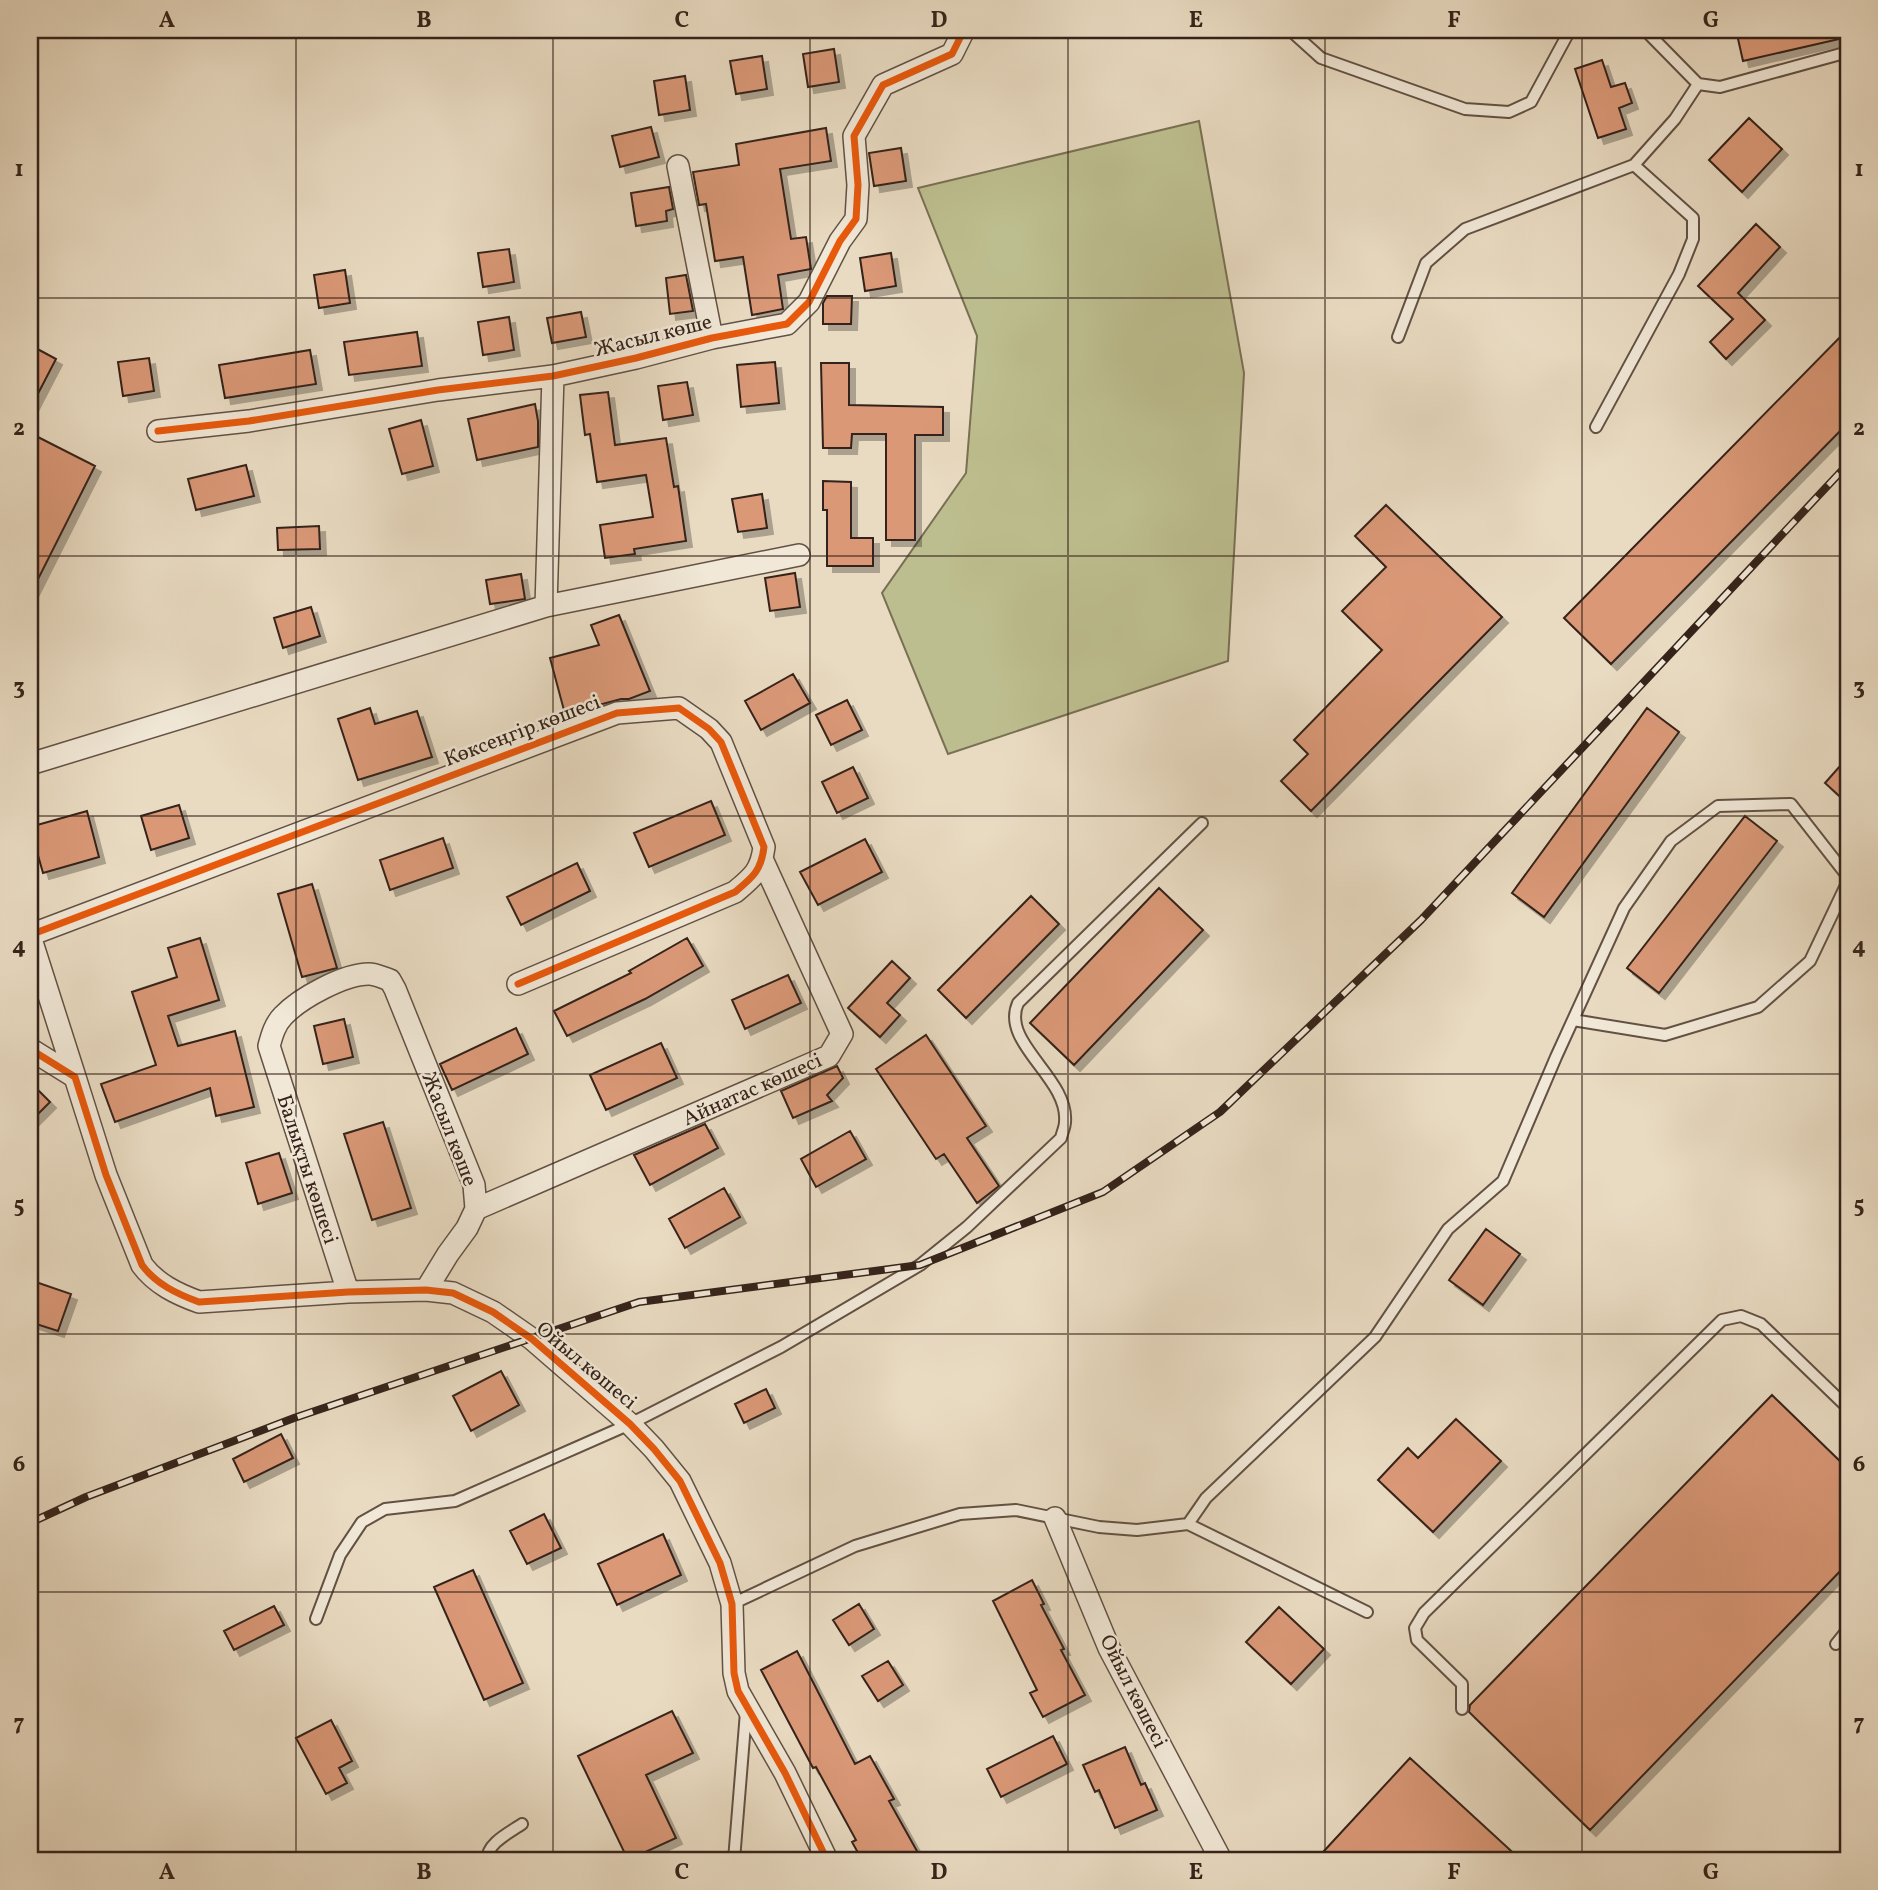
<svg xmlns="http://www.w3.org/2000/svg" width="1878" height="1890" viewBox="0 0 1878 1890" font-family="Vollkorn,serif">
	<defs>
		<filter id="shadow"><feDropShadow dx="6" dy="6" stdDeviation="0" flood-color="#0004"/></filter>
	</defs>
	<rect width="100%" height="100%" fill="#e9dbc2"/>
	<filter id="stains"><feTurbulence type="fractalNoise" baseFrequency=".00286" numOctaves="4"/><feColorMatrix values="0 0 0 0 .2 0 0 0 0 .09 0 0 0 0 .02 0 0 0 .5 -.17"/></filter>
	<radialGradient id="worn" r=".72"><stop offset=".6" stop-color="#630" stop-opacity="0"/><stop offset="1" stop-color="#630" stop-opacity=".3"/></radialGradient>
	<!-- green -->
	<path fill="#bdbe8f" stroke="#797054" stroke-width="2" d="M1199,121L1244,373L1228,661L948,754L882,593L966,473L977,336L918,188Z"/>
	<!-- building -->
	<path fill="#da9877" stroke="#35231a" stroke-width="2" filter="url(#shadow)" d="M1736,30H1848V37L1743,61Z
		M834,49L839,82L808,87L803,54Z
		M762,56L767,89L736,94L730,61Z
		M1602,60L1611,87L1625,83L1632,103L1619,108L1626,129L1598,138L1575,69Z
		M685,76L690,110L659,115L654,81Z
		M1749,118L1782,149L1742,192L1709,160Z
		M651,127L659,157L620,167L612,136Z
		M826,128L831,161L780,169L791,239L806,237L811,269L778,275L783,309L752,315L743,257L715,261L706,204L699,205L693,172L739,165L736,144Z
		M901,148L906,181L874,186L869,153Z
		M669,187L673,209L666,211L667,221L636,226L631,193Z
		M1756,224L1780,247L1738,293L1765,320L1726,359L1710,342L1733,319L1698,286Z
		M509,249L514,282L483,287L478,253Z
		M891,253L896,286L865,291L860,258Z
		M345,270L350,303L319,308L314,275Z
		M686,275L693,311L670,314L666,278Z
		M827,296H852L851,324H823V303Z
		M581,312L586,337L552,343L547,318Z
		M509,317L514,350L483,355L478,322Z
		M1848,329V423L1611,664L1564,618Z
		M417,332L422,366L349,375L344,342Z
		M30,345L56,359L30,409Z
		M310,350L316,384L225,398L219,365Z
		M149,358L154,391L123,396L118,362Z
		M775,362L779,403L741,407L737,365Z
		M821,363H849V405L943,407V435H915V540H886V434H852L851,448H823Z
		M687,382L693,415L663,420L658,386Z
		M608,392L615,445L666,438L674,487L678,486L686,541L634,549L635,554L605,558L600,525L653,517L646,475L597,482L590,434L585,435L580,395Z
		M535,404L538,421V447L477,460L468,419Z
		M421,420L433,466L402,474L389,429Z
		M30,433L95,466L30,595Z
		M246,465L254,496L196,510L188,479Z
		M823,481L851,482V538H873V566H827V510H823Z
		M762,494L767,528L738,532L732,499Z
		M1386,505L1502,617L1311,811L1281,781L1308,754L1294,740L1382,650L1342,611L1386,567L1355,536Z
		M319,526L320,549L278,550L277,528Z
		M795,573L800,607L770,611L765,578Z
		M521,574L525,599L490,604L486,580Z
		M311,607L320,636L283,648L274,618Z
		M619,615L650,691L629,699H621L565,714L550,658L599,645L591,625Z
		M793,674L810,703L761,730L745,701Z
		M847,700L862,730L831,745L816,715Z
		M370,708L375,724L417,711L432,757L358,780L338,719Z
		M1647,708L1679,732L1544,917L1512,893Z
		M1848,757V804L1825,783Z
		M853,767L868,798L837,813L822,782Z
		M711,801L725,835L649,867L634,833Z
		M179,805L189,838L151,850L141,816Z
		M87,811L99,857L43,873L30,827Z
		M1745,816L1777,841L1659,993L1627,968Z
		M443,838L453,868L390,890L380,860Z
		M865,839L882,872L818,905L800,872Z
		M577,863L590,891L521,925L507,897Z
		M312,884L337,968L302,977L278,894Z
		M1159,888L1203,930L1074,1065L1030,1023Z
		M1031,896L1059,924L966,1018L938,990Z
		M200,938L219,1000L168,1016L178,1046L235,1031L254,1107L216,1116L210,1088L115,1122L101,1084L156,1065L132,992L177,977L168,948Z
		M687,938L703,966L645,999L567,1036L554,1011L631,973L629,971Z
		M892,961L910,978L887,1003L900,1015L880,1037L848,1008Z
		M788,975L801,1003L745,1029L732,1000Z
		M344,1019L353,1057L323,1064L314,1026Z
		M516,1028L528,1054L452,1090L440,1064Z
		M926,1035L986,1126L967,1138L999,1186L977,1203L944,1154L936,1159L876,1069Z
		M661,1043L677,1078L606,1110L590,1075Z
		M837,1066L843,1078L827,1095L832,1101L793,1118L781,1091Z
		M30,1082L50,1102L30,1122Z
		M383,1122L411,1208L372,1220L344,1134Z
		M705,1124L718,1148L650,1185L634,1155Z
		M850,1131L866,1159L816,1187L801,1159Z
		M279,1153L292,1193L258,1204L246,1163Z
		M724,1188L740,1217L685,1248L669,1219Z
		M1486,1229L1520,1254L1483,1305L1449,1280Z
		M30,1280L71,1294L58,1331L30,1322Z
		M501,1371L519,1405L471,1431L453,1396Z
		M766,1389L775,1408L744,1423L735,1404Z
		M1772,1395L1848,1469V1563L1590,1830L1469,1712L1470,1705Z
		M1456,1419L1501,1461L1433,1532L1378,1480L1408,1448L1418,1458Z
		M281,1434L293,1458L244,1482L233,1459Z
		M544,1514L561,1548L527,1564L510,1531Z
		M663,1534L681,1575L617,1605L598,1564Z
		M473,1570L523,1683L484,1700L434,1587Z
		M1032,1580L1044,1604L1041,1605L1064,1649L1061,1650L1085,1695L1043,1717L1030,1693L1037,1690L993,1601Z
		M859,1604L874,1629L849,1645L833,1620Z
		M274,1606L284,1625L234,1650L224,1631Z
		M1279,1607L1324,1649L1291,1684L1246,1642Z
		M797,1651L855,1764L870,1756L894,1799L889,1801L922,1860H862L852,1842L856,1840L816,1767L813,1768L761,1670Z
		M888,1661L903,1685L878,1701L862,1676Z
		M672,1711L693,1753L646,1775L676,1838L628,1860L578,1756Z
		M331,1720L352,1761L339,1768L347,1783L326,1794L296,1738Z
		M1053,1736L1067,1764L1001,1797L987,1769Z
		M1125,1747L1141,1785L1145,1783L1157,1810L1115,1828L1099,1790L1095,1792L1083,1765Z
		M1410,1758L1521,1860H1334L1324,1851Z"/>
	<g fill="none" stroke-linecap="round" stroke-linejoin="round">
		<defs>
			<path id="service" d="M1290,30L1321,58L1465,109L1509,112L1531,102L1570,30
				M1645,30L1698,84L1720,87L1848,52
				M1398,337L1426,263L1465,229L1634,165L1675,119L1698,84
				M1596,427L1679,274L1693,239V218L1634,165
				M1573,1020L1665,1035L1758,1007L1810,961L1848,881
				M1188,1524L1206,1498L1375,1337L1448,1229L1503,1181L1556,1057L1624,908L1671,841L1718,806L1791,804L1848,877
				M732,1604L855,1546L960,1514L1016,1510L1099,1527L1137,1530L1188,1524L1367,1612
				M316,1619L340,1555L362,1522L385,1509L455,1501L630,1424L781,1347L920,1265L967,1227L1061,1138C1062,1133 1065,1127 1065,1122C1069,1078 1000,1043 1018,1003L1202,823
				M1836,1644L1848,1629
				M1462,1709V1684L1417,1640L1415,1628L1424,1613L1722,1320L1741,1316L1761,1324L1848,1408
				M487,1860C487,1843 509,1833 522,1824
				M734,1860L746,1712"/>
			<path id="minor" d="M678,166L712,338
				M158,431L249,421L438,390L553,376L636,358L712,338L787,324L809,302L840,241L856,219L858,185L854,136L883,85L952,54L964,30
				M546,606L553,376
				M30,764L546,606L799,555
				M30,935L617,713L679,708L709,729L721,742L764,847C761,871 753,877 735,892L518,984
				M30,936L75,1077
				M30,1049L75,1077L106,1175L142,1265C156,1284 177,1294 199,1302L348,1292L426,1290L453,1293L493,1312L532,1339L630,1424L654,1449L680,1481L720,1563L732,1604L734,1673L738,1691L785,1773L827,1860
				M476,1209L829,1056L842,1034L763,861
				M348,1292L269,1046C272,1035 275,1024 283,1016C300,998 344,974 369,974C376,974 383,978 390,980L395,989L474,1185L476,1209L467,1228L448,1254L426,1290
				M1055,1518L1109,1648L1221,1860"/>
		</defs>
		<!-- service casing -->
		<use href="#service" stroke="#625144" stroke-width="14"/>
		<!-- minor casing -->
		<use href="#minor" stroke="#625144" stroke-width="24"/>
		<!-- service -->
		<use href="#service" stroke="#f1e8d7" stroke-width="10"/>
		<!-- minor -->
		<use href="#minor" stroke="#f1e8d7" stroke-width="21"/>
		<defs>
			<path id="rail" d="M30,1523L86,1497L294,1418L639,1302L920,1265L1103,1192L1220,1112L1421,920L1848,464"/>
		</defs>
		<!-- rail casing -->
		<use href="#rail" stroke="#35231a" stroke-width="8"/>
		<!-- rail -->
		<use href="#rail" stroke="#f1e8d7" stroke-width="5" stroke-dasharray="16" stroke-linecap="butt"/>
		<defs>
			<path id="cycleway" d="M158,431L249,421L438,390L553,376L636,358L712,338L787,324L809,302L840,241L856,219L858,185L854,136L883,85L952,54L964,30
				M30,935L617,713L679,708L709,729L721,742L764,847C761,871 753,877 735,892L518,984
				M30,1049L75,1077L106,1175L142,1265C156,1284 177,1294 199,1302L348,1292L426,1290L453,1293L493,1312L532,1339L630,1424L654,1449L680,1481L720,1563L732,1604L734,1673L738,1691L785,1773L827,1860"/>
		</defs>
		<!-- cycleway casing -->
		<use href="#cycleway" stroke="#f1e8d7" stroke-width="11"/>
		<!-- cycleway -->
		<use href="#cycleway" stroke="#e8590c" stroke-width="7"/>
	</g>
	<!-- grid -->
	<path fill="none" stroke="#35231a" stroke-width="2" stroke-opacity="0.55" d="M296,30V1860M553,30V1860M810,30V1860M1068,30V1860M1325,30V1860M1582,30V1860M30,298H1848M30,556H1848M30,816H1848M30,1074H1848M30,1334H1848M30,1592H1848"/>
	<g text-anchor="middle" stroke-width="5" stroke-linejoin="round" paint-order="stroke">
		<!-- street labels -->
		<g font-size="21" fill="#35231a" stroke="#f1e8d7">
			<text transform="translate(653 335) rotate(-14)" y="7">Жасыл көше</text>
			<text transform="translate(522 730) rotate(-21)" y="7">Көксеңгір көшесі</text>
			<text transform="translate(752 1089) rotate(-24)" y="7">Айнатас көшесі</text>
			<text transform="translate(450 1129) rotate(69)" y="7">Жасыл көше</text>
			<text transform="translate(308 1169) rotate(72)" y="7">Балықты көшесі</text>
			<text transform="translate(587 1365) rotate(40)" y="7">Ойыл көшесі</text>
			<text transform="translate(1134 1691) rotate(63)" y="7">Ойыл көшесі</text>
		</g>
	</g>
	<!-- margin -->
	<rect width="1878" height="1890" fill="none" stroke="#e9dbc2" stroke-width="77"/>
	<rect x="38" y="38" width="1802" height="1814" fill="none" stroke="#35231a" stroke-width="2.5"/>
	<g font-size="23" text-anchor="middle" font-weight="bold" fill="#35231a">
		<text x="167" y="27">A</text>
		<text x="424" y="27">B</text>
		<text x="682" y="27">C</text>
		<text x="939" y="27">D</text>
		<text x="1196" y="27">E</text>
		<text x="1454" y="27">F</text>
		<text x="1711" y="27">G</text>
		<text x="19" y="176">1</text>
		<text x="1859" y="176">1</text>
		<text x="19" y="435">2</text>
		<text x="1859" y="435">2</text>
		<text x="19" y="694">3</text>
		<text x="1859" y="694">3</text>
		<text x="19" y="953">4</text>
		<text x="1859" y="953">4</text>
		<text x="19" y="1212">5</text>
		<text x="1859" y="1212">5</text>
		<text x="19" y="1471">6</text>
		<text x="1859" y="1471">6</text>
		<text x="19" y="1730">7</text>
		<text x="1859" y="1730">7</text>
		<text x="167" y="1879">A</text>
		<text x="424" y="1879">B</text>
		<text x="682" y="1879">C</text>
		<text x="939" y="1879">D</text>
		<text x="1196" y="1879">E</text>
		<text x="1454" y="1879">F</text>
		<text x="1711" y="1879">G</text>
	</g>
	<rect width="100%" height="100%" filter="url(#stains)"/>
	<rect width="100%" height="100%" fill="url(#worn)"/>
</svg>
